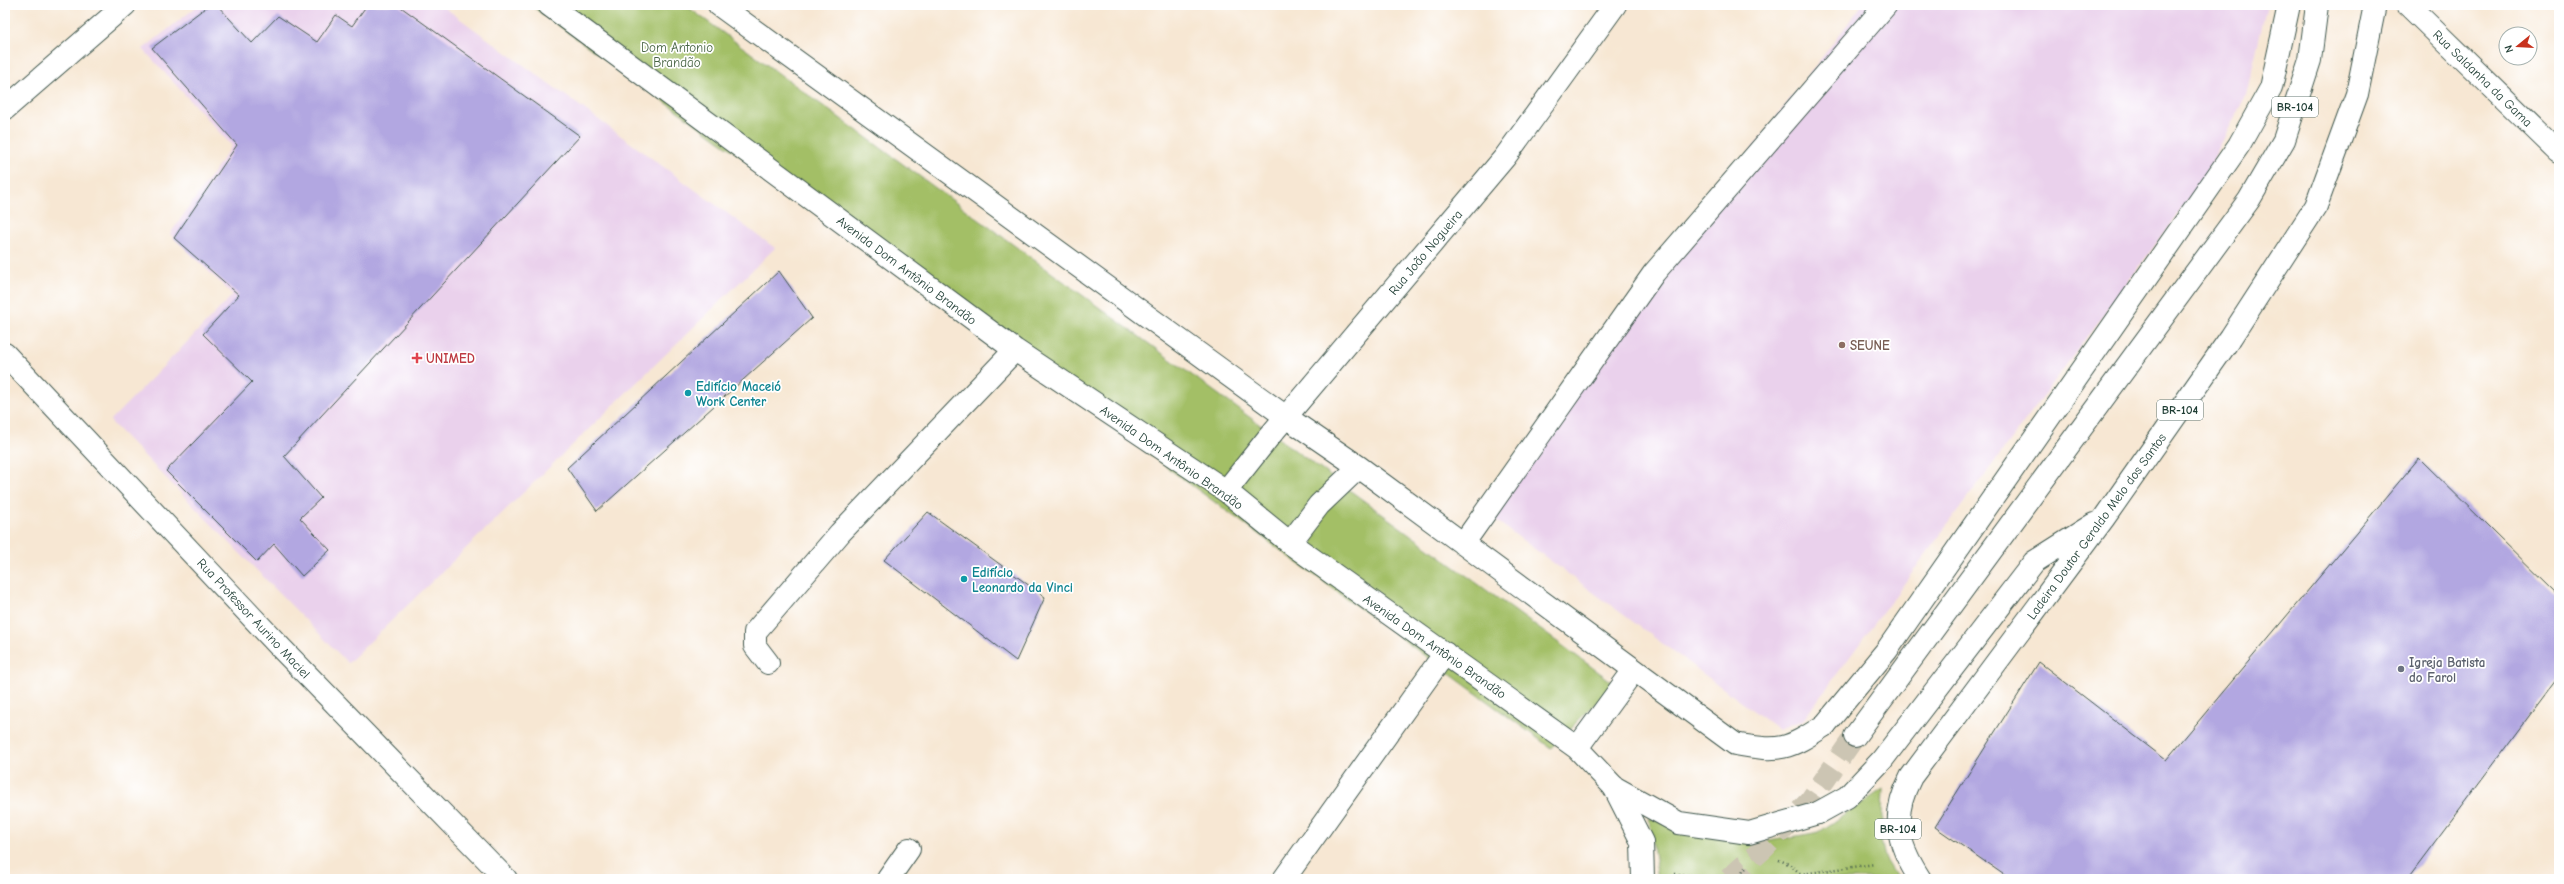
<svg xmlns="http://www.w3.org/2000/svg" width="2564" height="884" viewBox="0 0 2564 884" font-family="'Comic Neue',sans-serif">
	<rect width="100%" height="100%" fill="#fff"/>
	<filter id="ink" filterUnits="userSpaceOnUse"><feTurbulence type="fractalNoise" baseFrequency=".025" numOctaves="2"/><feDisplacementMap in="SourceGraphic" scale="8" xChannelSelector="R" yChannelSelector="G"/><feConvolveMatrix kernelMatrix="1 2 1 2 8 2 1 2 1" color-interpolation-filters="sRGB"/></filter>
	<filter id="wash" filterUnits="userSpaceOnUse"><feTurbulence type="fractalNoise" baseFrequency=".012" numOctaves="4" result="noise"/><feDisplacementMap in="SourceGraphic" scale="16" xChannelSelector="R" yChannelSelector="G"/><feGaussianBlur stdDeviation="0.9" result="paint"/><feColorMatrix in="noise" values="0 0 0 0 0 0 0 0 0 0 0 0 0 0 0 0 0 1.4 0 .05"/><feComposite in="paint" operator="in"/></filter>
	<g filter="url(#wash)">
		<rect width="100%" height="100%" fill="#f7e7d3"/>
		<!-- built -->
		<path fill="#ead1ec" d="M199,5H441L775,248L348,663L110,421L233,295L170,234L232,146L143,49Z
			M1862,5H2267L2246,95L2201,183L1803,720L1778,729L1478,507Z"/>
		<!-- green -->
		<path fill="#a3bf66" stroke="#617e4d" d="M530,5H685L1615,684L1551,748L789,191Z
			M1883,789L1881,840L1885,858L1898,879H1658L1649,818L1753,844L1819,832Z"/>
		<g id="blocks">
			<!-- building -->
			<path fill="#b2a7e1" d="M209,5H217L252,43L278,16L317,42L336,15L352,26L367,5H398L580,136L284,456L321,498L300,518L330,550L302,576L274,544L257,562L166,471L252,382L203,334L239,295L174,238L237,145L152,48Z
				M779,271L812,318L597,511L567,468Z
				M2419,458L2559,596V676L2407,879H2010L1935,827L2039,662L2166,760Z
				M928,512L1045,597L1016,661L884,560Z"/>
		</g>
	</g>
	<g filter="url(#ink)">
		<use href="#blocks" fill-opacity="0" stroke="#3f564c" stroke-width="1"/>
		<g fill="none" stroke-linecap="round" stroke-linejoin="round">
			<!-- highway-tunnel -->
			<path stroke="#ccc5b3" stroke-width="22" stroke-dasharray="22 11" stroke-linecap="butt" d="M1729,879L1764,848L1810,801L1855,736"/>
			<defs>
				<path id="minor" d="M549,5L1015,350L1226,491L1290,543L1577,748L1614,787L1679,823L1749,833L1818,813
					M719,5L1286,417L1359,467L1735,744C1781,752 1787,750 1825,725
					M2408,5L2559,152
					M5,109L125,5
					M5,354L281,648L506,879
					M1226,491L1268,438L1505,157L1615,5
					M1290,543L1319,505L1359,467
					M1463,544L1654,273L1886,5
					M768,663L755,646V632L840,533L1015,350
					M1577,748L1634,670
					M888,879L909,849
					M1284,879L1445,653"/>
				<path id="highway" d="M1825,725L1887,650L2239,145L2271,88L2289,5
					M1855,736L2249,200L2284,140L2310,60L2317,5
					M1614,787L1642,842L1643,879
					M1818,813L1847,797L1882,760L2034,562L2094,524
					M1920,879C1896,842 1891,816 1911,777L2104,518L2231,337L2316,206L2357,94L2375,5"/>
			</defs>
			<!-- minor casing -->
			<use href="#minor" stroke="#3f564c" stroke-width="24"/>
			<!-- highway casing -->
			<use href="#highway" stroke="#3f564c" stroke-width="24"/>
			<!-- path -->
			<path stroke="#3f564c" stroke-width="2.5" stroke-dasharray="1 3" stroke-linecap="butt" d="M1779,860L1789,864L1801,874
				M1675,874L1729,879
				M1740,879L1743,870L1748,867
				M1800,879L1801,874L1875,864"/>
			<!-- minor -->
			<use href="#minor" stroke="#fff" stroke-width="22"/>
			<!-- highway -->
			<use href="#highway" stroke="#fff" stroke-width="22"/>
		</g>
	</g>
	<!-- markers -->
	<circle fill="#8d6e63" stroke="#fff" stroke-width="1.5" cx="1842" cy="345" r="4"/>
	<path fill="#e0444e" stroke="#fff" stroke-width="1.5" d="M415 352h4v4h4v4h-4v4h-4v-4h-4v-4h4z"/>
	<g fill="#0f9aa8" stroke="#fff" stroke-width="1.5">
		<circle cx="688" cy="393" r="4"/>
		<circle cx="964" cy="579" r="4"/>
	</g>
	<circle fill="#6b7280" stroke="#fff" stroke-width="1.5" cx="2401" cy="669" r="4"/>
	<g text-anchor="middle" stroke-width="3.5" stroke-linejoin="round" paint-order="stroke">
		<!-- shield labels -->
		<g fill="#fff" stroke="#627771" stroke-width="1">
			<rect x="2272" y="97" width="46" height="20" rx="3"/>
			<rect x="2157" y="400" width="46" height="20" rx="3"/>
			<rect x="1875" y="819" width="46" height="20" rx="3"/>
		</g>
		<g font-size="12" font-weight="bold" fill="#1f3d34">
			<text x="2295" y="111">BR-104</text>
			<text x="2180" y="414">BR-104</text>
			<text x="1898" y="833">BR-104</text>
		</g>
		<!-- park labels -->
		<g font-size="13" fill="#476443" stroke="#fff">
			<text x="677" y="52">Dom Antonio<tspan x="677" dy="15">Brandão</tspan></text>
		</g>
		<!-- street labels -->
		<g font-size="13" fill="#1f3d34" stroke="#fff">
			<text transform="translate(2483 78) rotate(44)" y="5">Rua Saldanha da Gama</text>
			<text transform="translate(1425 252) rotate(-50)" y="5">Rua João Nogueira</text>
			<text transform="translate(907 270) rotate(37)" y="5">Avenida Dom Antônio Brandão</text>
			<text transform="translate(1172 457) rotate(35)" y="5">Avenida Dom Antônio Brandão</text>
			<text transform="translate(2096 526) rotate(-54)" y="5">Ladeira Doutor Geraldo Melo dos Santos</text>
			<text transform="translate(254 618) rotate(47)" y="5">Rua Professor Aurino Maciel</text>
			<text transform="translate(1435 646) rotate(35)" y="5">Avenida Dom Antônio Brandão</text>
		</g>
		<!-- education labels -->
		<g font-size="13" font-weight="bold" fill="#785e54" stroke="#fff" text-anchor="start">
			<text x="1850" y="350">SEUNE</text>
		</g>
		<!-- health labels -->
		<g font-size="13" font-weight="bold" fill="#be3a42" stroke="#fff" text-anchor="start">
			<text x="426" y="363">UNIMED</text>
		</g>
		<!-- culture labels -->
		<g font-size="13" font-weight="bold" fill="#0d838f" stroke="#fff" text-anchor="start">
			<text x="696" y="391">Edifício Maceió<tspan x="696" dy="15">Work Center</tspan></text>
			<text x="972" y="577">Edifício<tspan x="972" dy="15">Leonardo da Vinci</tspan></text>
		</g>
		<!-- worship labels -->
		<g font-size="13" font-weight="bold" fill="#5b616d" stroke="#fff" text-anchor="start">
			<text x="2409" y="667">Igreja Batista<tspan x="2409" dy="15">do Farol</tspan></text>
		</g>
	</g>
	<!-- margin -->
	<rect width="2564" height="884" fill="none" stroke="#fff" stroke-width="20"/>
	<!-- north arrow -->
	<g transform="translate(2518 46) rotate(252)"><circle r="19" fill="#ffffff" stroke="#a5b1ae"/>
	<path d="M0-3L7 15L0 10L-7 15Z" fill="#c8321e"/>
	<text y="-6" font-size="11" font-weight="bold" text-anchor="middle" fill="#1f3d34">N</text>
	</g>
</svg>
